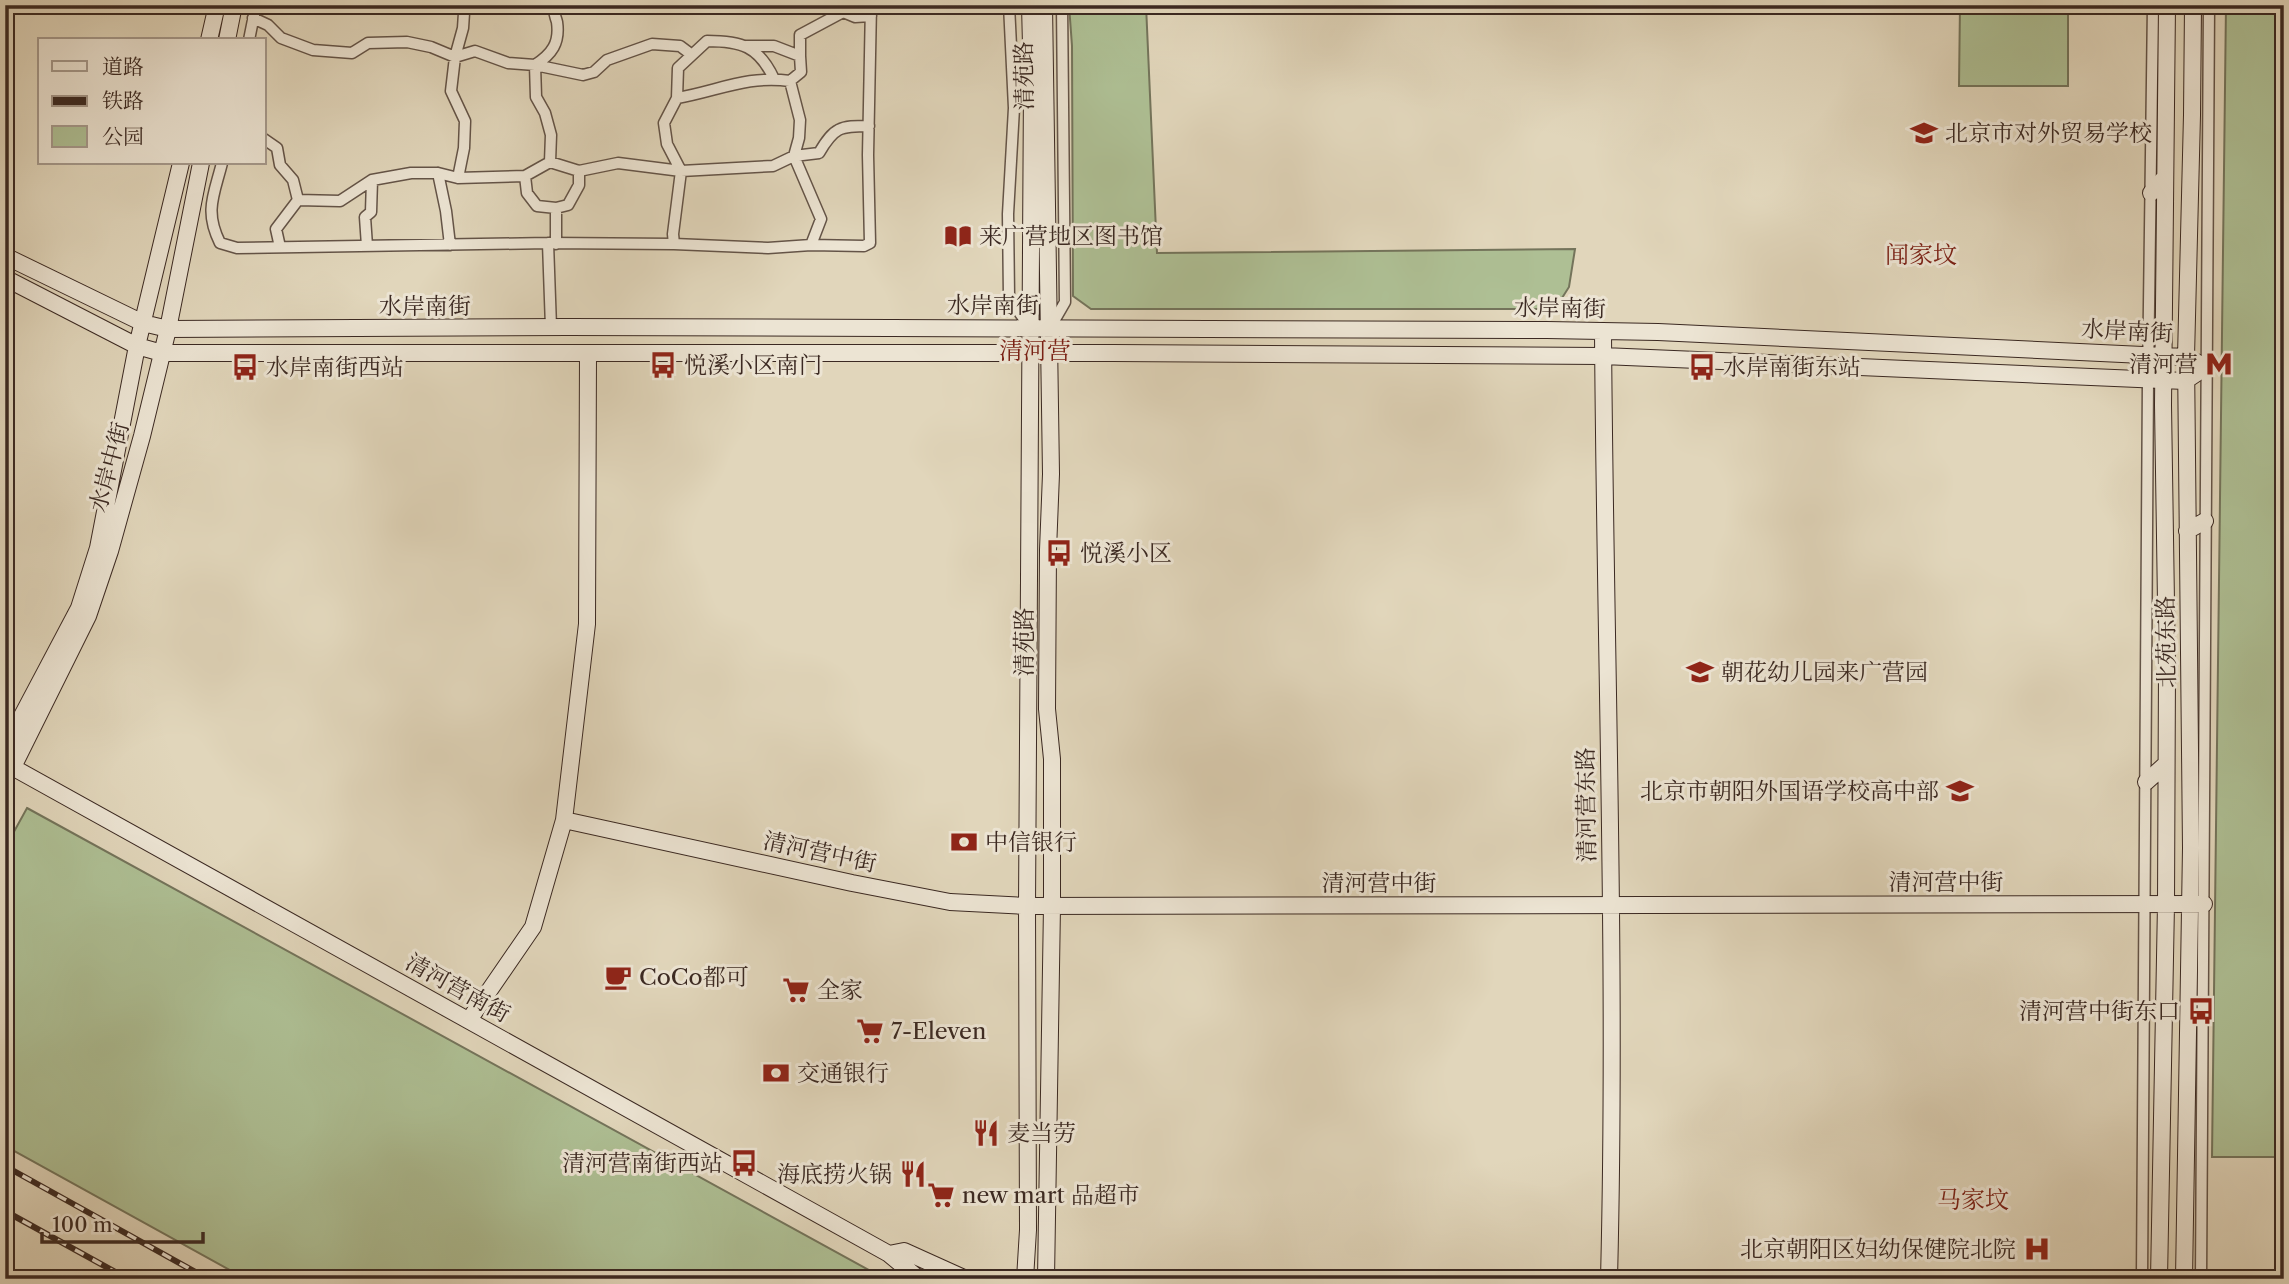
<svg xmlns="http://www.w3.org/2000/svg" width="2289" height="1284" viewBox="0 0 2289 1284" font-family="'Libre Caslon Text','Noto Serif SC',serif">
	<rect width="100%" height="100%" fill="#e1d6bb"/>
	<filter id="stains"><feTurbulence type="fractalNoise" baseFrequency=".00286" numOctaves="4"/><feColorMatrix values="0 0 0 0 .2 0 0 0 0 .09 0 0 0 0 .02 0 0 0 .5 -.17"/></filter>
	<radialGradient id="worn" r=".72"><stop offset=".6" stop-color="#630" stop-opacity="0"/><stop offset="1" stop-color="#630" stop-opacity=".3"/></radialGradient>
	<!-- green -->
	<path fill="#aebf94" stroke="#74745b" stroke-width="2" d="M1069,5H1146L1157,253L1575,249L1569,287L1555,309H1091L1073,296L1072,46Z
		M1960,5H2068V86H1959Z
		M2226,5H2284V1157H2212Z
		M27,808L869,1270L881,1279H246L5,1146V848Z"/>
	<g fill="none" stroke-linecap="round" stroke-linejoin="round">
		<defs>
			<path id="street" d="M554,5C553,12 555,15 557,22C560,43 552,54 535,65L536,97L545,113L551,135L550,162L579,171V185L568,205L556,208V244
				M1009,5L1014,108L1008,214L1009,297L1030,328
				M253,18L268,25L281,38L313,50L352,53L368,43L407,42L431,47L455,57L475,51L508,63L535,65L583,75L594,72L607,60L652,44L680,46L692,55
				M249,40L256,5
				M746,46H774L800,56V35L843,12L855,17L871,16
				M790,81L801,72L800,56
				M677,98L678,68L707,41C741,41 759,46 774,79
				M264,139L277,148L280,165L293,180L298,200L276,229L280,247
				M550,162L525,176L527,193L537,206L556,208
				M222,163C214,195 204,211 220,243L237,248L548,243
				M579,171L618,163L681,171L773,166L794,156L819,153C834,127 840,126 869,126
				M438,173L446,211L450,245
				M458,178L464,148L465,121L451,91L455,57L463,28L464,13L461,5
				M298,200L340,201L372,180L411,173H438L458,178L525,176
				M674,244L673,234L681,171L667,144L664,123L677,98C718,91 747,75 790,81L800,120L799,138L794,156L821,219L811,245
				M367,246L365,217L371,212L372,180
				M551,327L548,243L674,244L768,248L811,245L864,246L870,243L868,155L871,5
				M1050,328L1065,302L1062,5
				M2142,1279L2148,379L2153,5
				M2201,1279L2209,5"/>
			<path id="secondary" d="M1044,5L1051,474L1048,550L1047,709L1052,759V906L1046,1279
				M209,40L217,5
				M227,40L234,5
				M2151,193L2165,177
				M5,256L143,323L168,329L567,327L1547,330L1658,332L2164,356L2186,357L2206,367L2185,381L1603,356L1114,353H162L137,346L5,278
				M1603,331C1605,647 1617,963 1609,1279
				M2187,531L2205,521
				M5,748L79,608L98,548L137,346L181,163
				M5,763L889,1254L919,1279
				M13,767L88,616L110,551L142,436L168,329L201,163
				M2146,782L2166,764
				M564,820L852,883L950,902L1027,906L2204,904
				M469,1020L533,927L564,820L587,624L588,354
				M889,1254L904,1251L966,1279
				M1025,1279L1028,1230L1027,906L1032,86L1030,5
				M2159,1279L2166,904L2167,669L2163,405L2167,5
				M2184,1279L2191,848L2186,357L2192,115L2193,5"/>
		</defs>
		<!-- street casing -->
		<use href="#street" stroke="#645448" stroke-width="13"/>
		<!-- secondary casing -->
		<use href="#secondary" stroke="#3b2922" stroke-width="18"/>
		<!-- street -->
		<use href="#street" stroke="#ece4d3" stroke-width="10"/>
		<!-- secondary -->
		<use href="#secondary" stroke="#ece4d3" stroke-width="16"/>
		<defs>
			<path id="rail" d="M5,1166L208,1279
				M5,1211L128,1279"/>
		</defs>
		<!-- rail casing -->
		<use href="#rail" stroke="#3b2922" stroke-width="6"/>
		<!-- rail -->
		<use href="#rail" stroke="#ece4d3" stroke-width="3.5" stroke-dasharray="10" stroke-linecap="butt"/>
	</g>
	<!-- icons -->
	<defs>
		<symbol id="university-bare" viewBox="-9 -9 18 18"><path d="M0-5L7-2L0 1L-7-2ZM-4 1L0 2.5L4 1V4Q0 6-4 4Z" fill="#8f2418" stroke="#ece4d3" stroke-width="2.5" paint-order="stroke"/></symbol>
		<symbol id="library-bare" viewBox="-9 -9 18 18"><path d="M-6-4Q-3-5.5-.7-3.5V5Q-3 3-6 4ZM6-4Q3-5.5 .7-3.5V5Q3 3 6 4Z" fill="#8f2418" stroke="#ece4d3" stroke-width="2.5" paint-order="stroke"/></symbol>
		<symbol id="metro-bare" viewBox="-9 -9 18 18"><path d="M-5.5 5V-5H-3L0 0L3-5H5.5V5H3V-.5L0 4L-3-.5V5Z" fill="#8f2418" stroke="#ece4d3" stroke-width="2.5" paint-order="stroke"/></symbol>
		<symbol id="bus-bare" viewBox="-9 -9 18 18"><path d="M-5-6H5V4H4V6H2V4H-2V6H-4V4H-5ZM-3.5-4V0h7V-4ZM-3.5 1.2v1.5H-2V1.2ZM2 1.2v1.5H3.5V1.2Z" fill="#8f2418" stroke="#ece4d3" stroke-width="2.5" paint-order="stroke"/></symbol>
		<symbol id="school-bare" viewBox="-9 -9 18 18"><path d="M0-5L7-2L0 1L-7-2ZM-4 1L0 2.5L4 1V4Q0 6-4 4Z" fill="#8f2418" stroke="#ece4d3" stroke-width="2.5" paint-order="stroke"/></symbol>
		<symbol id="bank-bare" viewBox="-9 -9 18 18"><path d="M-6-4H6V4H-6ZM0-2.3a2.3 2.3 0 1 0 0 4.6a2.3 2.3 0 1 0 0-4.6Z" fill="#8f2418" stroke="#ece4d3" stroke-width="2.5" paint-order="stroke"/></symbol>
		<symbol id="cafe-bare" viewBox="-9 -9 18 18"><path d="M-5.5-4.5H6V0H3Q3 3.5 0 3.5H-2.5Q-5.5 3.5-5.5 0ZM3-3.2v2h1.7v-2ZM-6 4.5H4V6H-6Z" fill="#8f2418" stroke="#ece4d3" stroke-width="2.5" paint-order="stroke"/></symbol>
		<symbol id="supermarket-bare" viewBox="-9 -9 18 18"><path d="M-6-5.5h2.5l.6 2H6L4.5 2H-2.5L-4.4-4H-6ZM-1.5 3.2a1.3 1.3 0 1 0 .1 0ZM3 3.2a1.3 1.3 0 1 0 .1 0Z" fill="#8f2418" stroke="#ece4d3" stroke-width="2.5" paint-order="stroke"/></symbol>
		<symbol id="restaurant-bare" viewBox="-9 -9 18 18"><path d="M-5-6h1v4h1v-4h1v4h1v-4h1v5L-1.5 .5V6h-2V.5L-5-1ZM5-6V6H3V1.5H1.5Q1.5-4 5-6Z" fill="#8f2418" stroke="#ece4d3" stroke-width="2.5" paint-order="stroke"/></symbol>
		<symbol id="hospital-bare" viewBox="-9 -9 18 18"><path d="M-5-5h3v3.5h4V-5h3V5h-3V1.5h-4V5h-3Z" fill="#8f2418" stroke="#ece4d3" stroke-width="2.5" paint-order="stroke"/></symbol>
	</defs>
	<g fill-rule="evenodd">
		<use href="#university-bare" x="1905" y="114" width="38" height="38"/>
		<use href="#library-bare" x="939" y="217" width="38" height="38"/>
		<use href="#metro-bare" x="2200" y="345" width="38" height="38"/>
		<use href="#bus-bare" x="644" y="346" width="38" height="38"/>
		<use href="#bus-bare" x="226" y="348" width="38" height="38"/>
		<use href="#bus-bare" x="1683" y="348" width="38" height="38"/>
		<use href="#bus-bare" x="1040" y="534" width="38" height="38"/>
		<use href="#school-bare" x="1681" y="653" width="38" height="38"/>
		<use href="#school-bare" x="1941" y="772" width="38" height="38"/>
		<use href="#bank-bare" x="945" y="823" width="38" height="38"/>
		<use href="#cafe-bare" x="599" y="958" width="38" height="38"/>
		<use href="#supermarket-bare" x="777" y="971" width="38" height="38"/>
		<use href="#bus-bare" x="2182" y="992" width="38" height="38"/>
		<use href="#supermarket-bare" x="851" y="1012" width="38" height="38"/>
		<use href="#bank-bare" x="757" y="1054" width="38" height="38"/>
		<use href="#restaurant-bare" x="967" y="1114" width="38" height="38"/>
		<use href="#bus-bare" x="725" y="1144" width="38" height="38"/>
		<use href="#restaurant-bare" x="894" y="1155" width="38" height="38"/>
		<use href="#supermarket-bare" x="922" y="1176" width="38" height="38"/>
		<use href="#hospital-bare" x="2018" y="1230" width="38" height="38"/>
	</g>
	<g text-anchor="middle" stroke-width="6" stroke-linejoin="round" paint-order="stroke">
		<!-- street labels -->
		<g font-size="23" fill="#3b2922" stroke="#ece4d3">
			<text transform="translate(1024 76) rotate(-91)" y="8">清苑路</text>
			<text x="993" y="313">水岸南街</text>
			<text x="425" y="314">水岸南街</text>
			<text transform="translate(1560 308) rotate(1)" y="8">水岸南街</text>
			<text transform="translate(2127 331) rotate(3)" y="8">水岸南街</text>
			<text transform="translate(109 467) rotate(-75)" y="8">水岸中街</text>
			<text transform="translate(1024 642) rotate(-90)" y="8">清苑路</text>
			<text transform="translate(2166 642) rotate(-91)" y="8">北苑东路</text>
			<text transform="translate(1586 805) rotate(-91)" y="8">清河营东路</text>
			<text transform="translate(820 852) rotate(12)" y="8">清河营中街</text>
			<text x="1946" y="890">清河营中街</text>
			<text x="1379" y="891">清河营中街</text>
			<text transform="translate(458 988) rotate(29)" y="8">清河营南街</text>
		</g>
		<!-- poi labels -->
		<g font-size="23" fill="#3b2922" stroke="#ece4d3" text-anchor="start">
			<text x="1945" y="141">北京市对外贸易学校</text>
			<text x="979" y="244">来广营地区图书馆</text>
			<text x="2198" y="372" text-anchor="end">清河营</text>
			<text x="684" y="373">悦溪小区南门</text>
			<text x="266" y="375">水岸南街西站</text>
			<text x="1723" y="375">水岸南街东站</text>
			<text x="1080" y="561">悦溪小区</text>
			<text x="1721" y="680">朝花幼儿园来广营园</text>
			<text x="1939" y="799" text-anchor="end">北京市朝阳外国语学校高中部</text>
			<text x="985" y="850">中信银行</text>
			<text x="639" y="985">CoCo都可</text>
			<text x="817" y="998">全家</text>
			<text x="2180" y="1019" text-anchor="end">清河营中街东口</text>
			<text x="891" y="1039">7-Eleven</text>
			<text x="797" y="1081">交通银行</text>
			<text x="1007" y="1141">麦当劳</text>
			<text x="723" y="1171" text-anchor="end">清河营南街西站</text>
			<text x="892" y="1182" text-anchor="end">海底捞火锅</text>
			<text x="962" y="1203">new mart 品超市</text>
			<text x="2016" y="1257" text-anchor="end">北京朝阳区妇幼保健院北院</text>
		</g>
		<!-- neighbourhood labels -->
		<g font-size="24" fill="#7a1f14" stroke="#ece4d3">
			<text x="1921" y="263">闻家坟</text>
			<text x="1035" y="359">清河营</text>
			<text x="1973" y="1208">马家坟</text>
		</g>
	</g>
	<!-- margin -->
	<rect width="2289" height="1284" fill="none" stroke="#e1d6bb" stroke-width="28"/>
	<rect x="7" y="7" width="2275" height="1270" fill="none" stroke="#3b2922" stroke-width="3.5"/>
	<rect x="14" y="14" width="2261" height="1256" fill="none" stroke="#3b2922" stroke-width="2"/>
	<!-- legend -->
	<rect x="38" y="38" width="228" height="126" fill="#ece4d3" stroke="#a5998c" stroke-width="2"/>
	<rect x="52" y="61" width="35" height="10" fill="#ece4d3" stroke="#a5998c" stroke-width="2"/>
	<text x="102" y="74" font-size="21" fill="#3b2922">道路</text>
	<rect x="52" y="96" width="35" height="10" fill="#3b2922" stroke="#a5998c" stroke-width="2"/>
	<text x="102" y="108" font-size="21" fill="#3b2922">铁路</text>
	<rect x="52" y="126" width="35" height="21" fill="#aebf94" stroke="#a5998c" stroke-width="2"/>
	<text x="102" y="144" font-size="21" fill="#3b2922">公园</text>
	<!-- scale -->
	<path d="M42 1232v10h161v-10" fill="none" stroke="#3b2922" stroke-width="3.5"/>
	<text x="52" y="1232" font-size="21" fill="#3b2922" stroke="#ece4d3" stroke-width="5" paint-order="stroke">100 m</text>
	<rect width="100%" height="100%" filter="url(#stains)"/>
	<rect width="100%" height="100%" fill="url(#worn)"/>
</svg>
